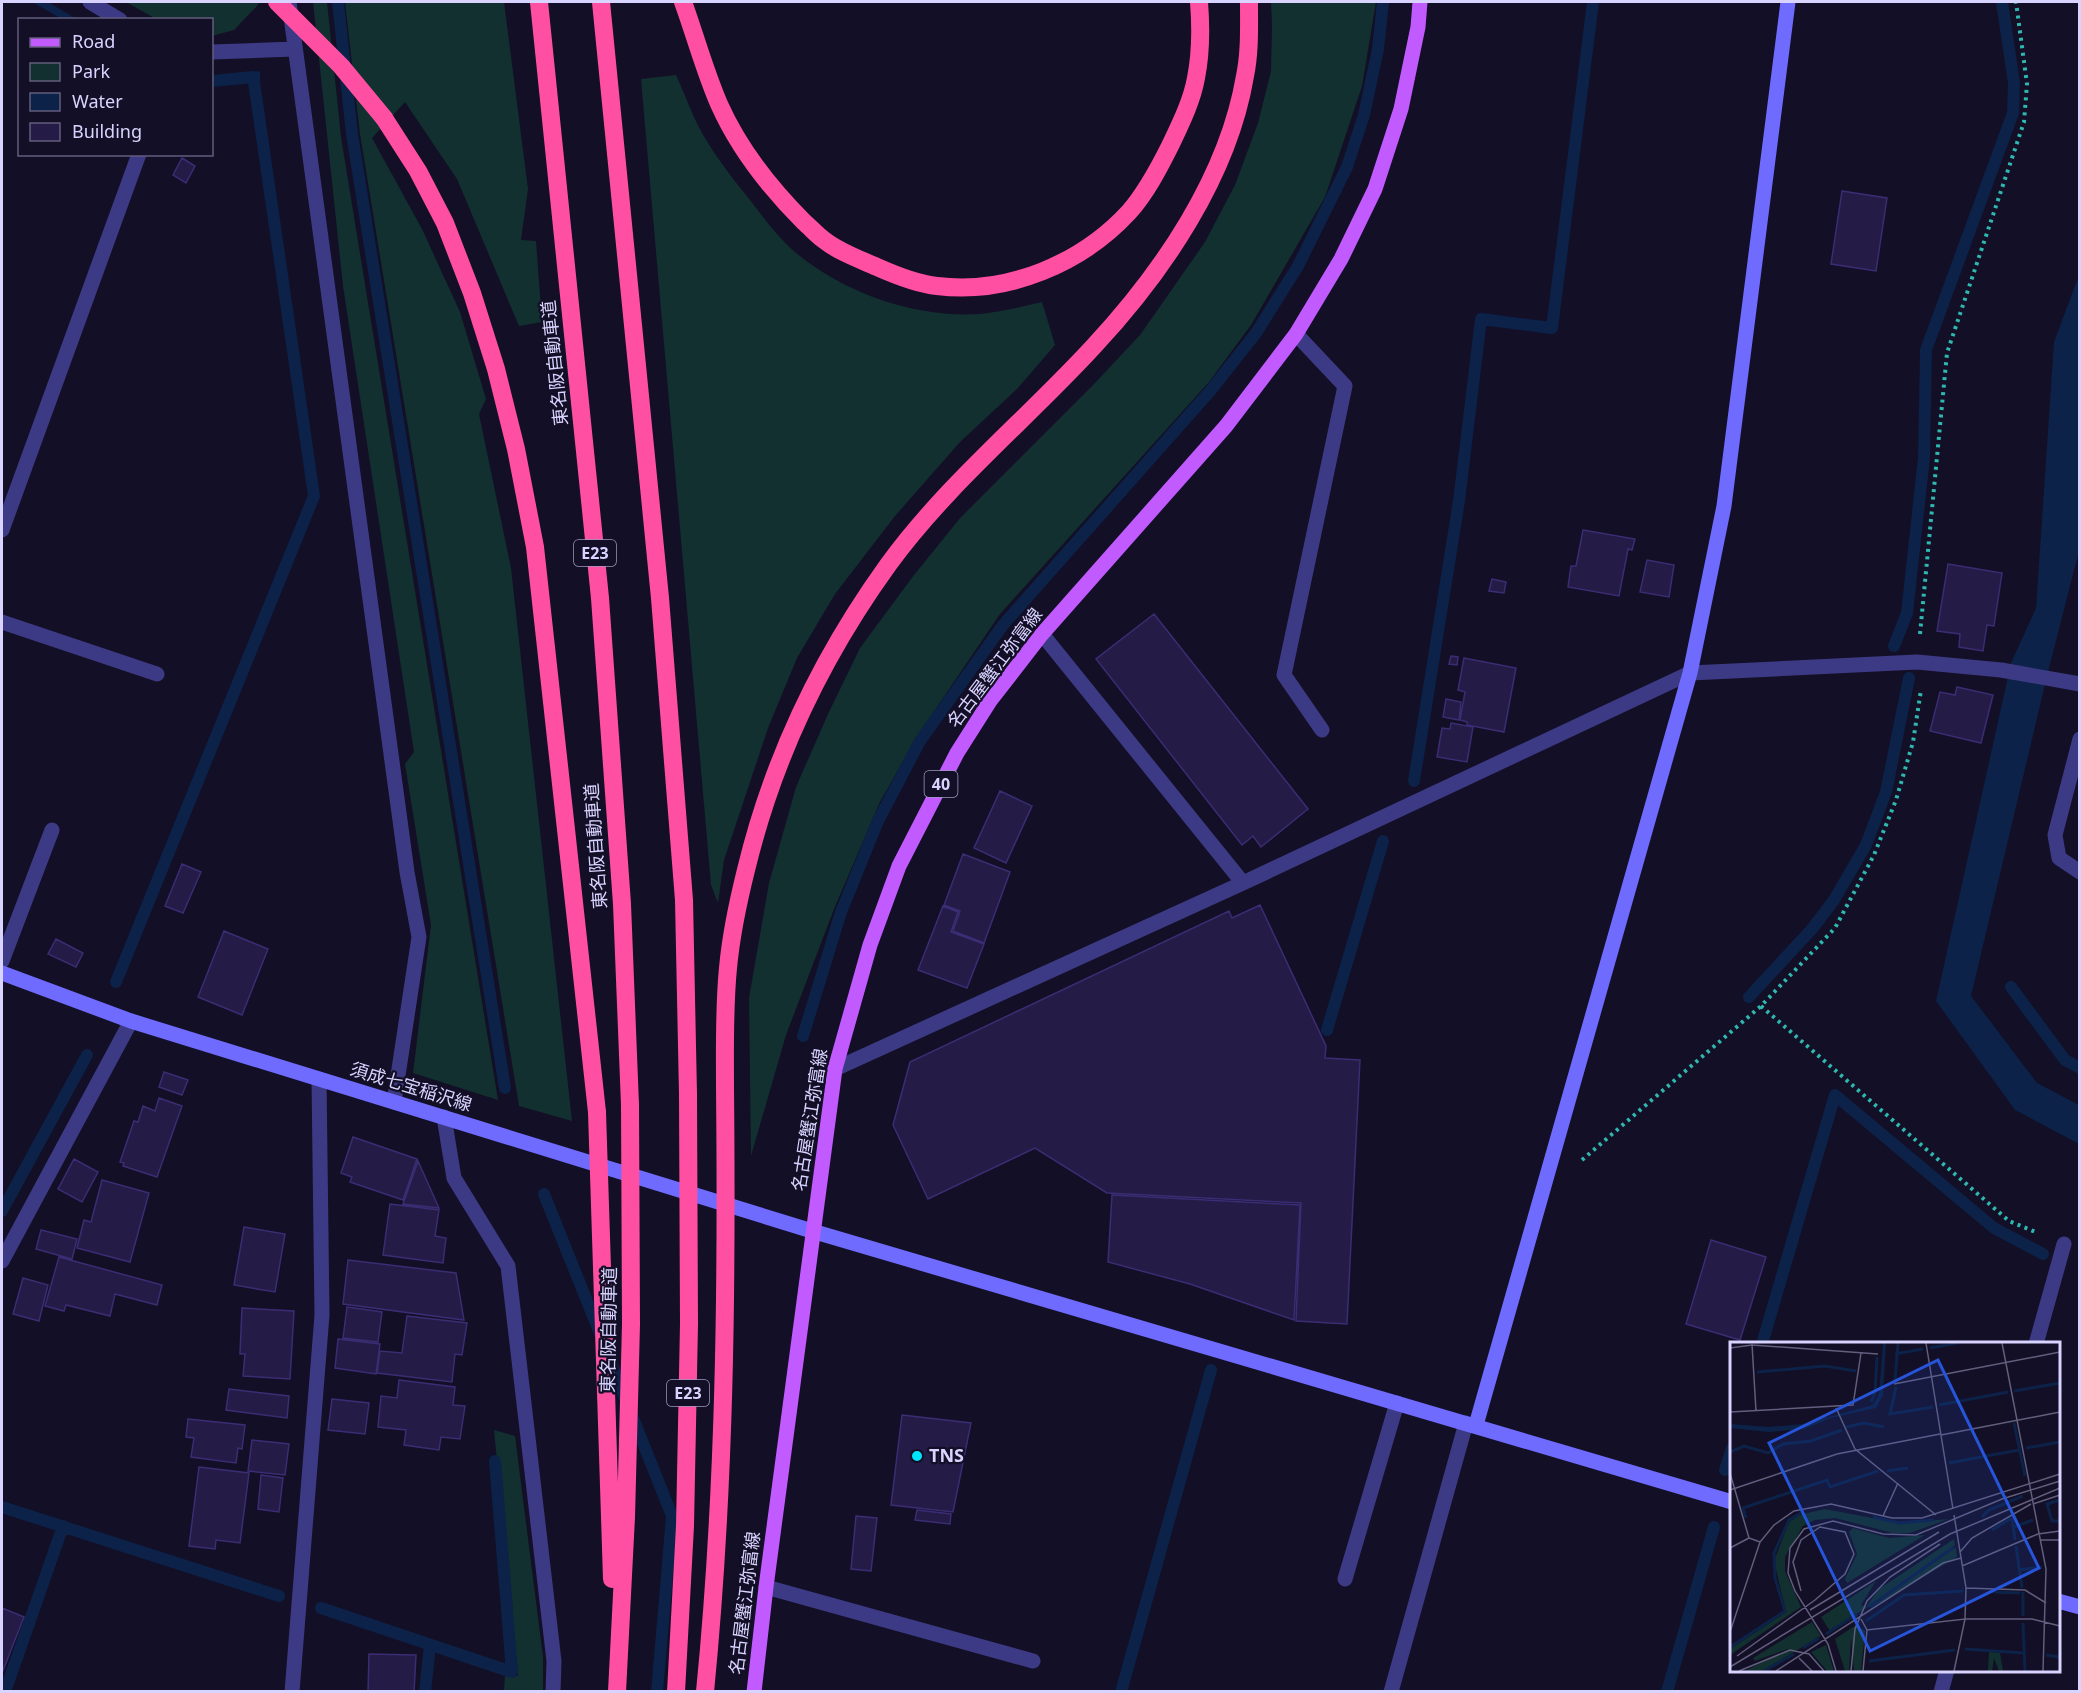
<svg xmlns="http://www.w3.org/2000/svg" width="2081" height="1693" viewBox="0 0 2081 1693" font-family="'Noto Sans','Noto Sans JP',sans-serif">
	<rect width="100%" height="100%" fill="#130f26"/>
	<!-- green -->
	<path fill="#12302f" d="M126,2H259L257,6L234,30L212,36V20L156,19Z
		M313,2H327L341,137L498,1100L413,1073L431,925L405,764L414,752L343,286Z
		M345,2H504L528,189L521,240L536,241L542,322L519,326L457,179L405,102L372,138L422,229L460,312L486,399L479,414L511,568L572,1121L519,1106L360,134Z
		M1271,2H1376L1362,86L1325,197L1251,325L1209,382L1000,614L916,738L880,802L834,909L786,1035L751,1156L749,998L769,883L796,787L828,714L860,648L914,575L961,517L1094,384L1140,335L1205,242L1235,185L1258,123L1271,71L1272,25Z
		M676,75C685,94 692,115 702,133C715,156 733,179 750,200C766,221 783,244 805,260C853,296 919,318 980,314C1001,312 1021,307 1042,302L1055,345L1017,389L960,442L895,516L835,594L797,658L768,728L724,860L718,903L711,885L641,79Z
		M494,1430L515,1436L543,1657V1691H504L505,1674L518,1676Z"/>
	<!-- water -->
	<path fill="#0c2248" d="M32,2H48L77,19H62Z
		M260,71V81L212,86V76Z
		M2079,275V551L2048,672L1971,996L2037,1083L2079,1105V1144L2015,1110L1936,1001L2011,663L2036,608L2054,342Z"/>
	<g fill="none" stroke-linecap="round" stroke-linejoin="round">
		<!-- stream -->
		<path stroke="#0c2248" stroke-width="12" d="M338,2L352,134L505,1088
			M1894,646L1907,613L1924,458L1926,350L2013,113L2014,83L2002,2
			M1414,781L1459,501L1481,319L1552,328L1593,2
			M116,982L314,496L254,82L253,77L212,81
			M2011,987L2065,1060L2080,1068
			M1749,997L1812,929L1834,900L1866,845L1886,792L1909,678
			M1327,1030L1383,841
			M803,1036L841,912L878,821L920,741L1003,625L1211,390L1256,333L1298,266L1347,167L1364,115L1378,49L1383,2
			M544,1194L601,1336
			M2,1211L87,1055
			M1762,1344L1835,1095L1994,1228L2043,1254
			M608,1355L672,1516L657,1692
			M1725,1470L1732,1448
			M2,1507L279,1596
			M321,1608L512,1672L495,1461
			M5,1692L63,1526
			M425,1692L430,1645
			M1121,1692L1211,1370
			M1667,1692L1714,1527"/>
	</g>
	<!-- building -->
	<path fill="#241b47" stroke="#3b2d73" stroke-width="1.5" d="M182,158L195,166L186,183L173,175Z
		M1842,191L1887,198L1876,271L1831,264Z
		M1583,530L1635,539L1632,550L1628,549L1619,596L1568,587L1571,566H1576Z
		M1647,560L1674,565L1669,597L1640,592Z
		M1948,564L2002,573L1994,626L1987,625L1983,651L1959,647L1960,634L1937,631Z
		M1492,579L1506,582L1504,593L1489,591Z
		M1154,614L1308,809L1261,847L1253,836L1242,845L1096,659Z
		M1451,656L1458,657L1457,665L1449,664Z
		M1464,658L1516,668L1504,732L1467,725V722L1460,720L1465,692L1458,690Z
		M1957,687L1993,695L1981,743L1930,731L1940,692L1955,695Z
		M1446,699L1461,702L1459,720L1443,717Z
		M1451,723L1473,727L1467,762L1437,757L1442,728L1450,729Z
		M1000,791L1032,806L1006,863L974,848Z
		M963,854L1010,872L984,943L953,931L960,911L944,905Z
		M182,864L201,872L183,913L165,906Z
		M1260,905L1326,1046L1325,1058L1360,1060L1347,1324L1296,1321L1301,1203L1107,1193L1035,1148L928,1199L893,1125L910,1062L1229,911L1232,918Z
		M943,906L958,912L951,932L984,944L967,988L918,970Z
		M224,931L268,949L242,1015L198,997Z
		M56,939L83,953L76,967L48,954Z
		M164,1072L188,1080L182,1095L159,1087Z
		M159,1098L182,1106L157,1177L123,1166L124,1163L120,1162L134,1121L138,1122L143,1106L155,1111Z
		M353,1137L417,1159L403,1200L350,1182L352,1177L341,1173Z
		M74,1159L98,1172L82,1202L58,1189Z
		M418,1161L439,1208L403,1204Z
		M102,1180L149,1193L130,1262L77,1248L84,1220L91,1222Z
		M1112,1195L1300,1205L1294,1320L1190,1284L1108,1262Z
		M390,1204L439,1210L435,1236L446,1238L443,1263L383,1255Z
		M244,1227L285,1234L275,1292L234,1285Z
		M41,1230L77,1239L72,1259L36,1249Z
		M1711,1240L1766,1257L1740,1340L1686,1324Z
		M59,1257L162,1285L157,1305L115,1294L110,1316L66,1305L64,1311L45,1306Z
		M348,1260L456,1273L464,1320L343,1304Z
		M23,1278L48,1285L39,1321L13,1314Z
		M347,1307L382,1312L378,1342L343,1338Z
		M242,1308L294,1311L290,1379L243,1376L245,1354H240Z
		M407,1316L467,1323L462,1355L455,1354L452,1382L377,1373L380,1351L402,1353Z
		M338,1339L380,1344L376,1374L335,1368Z
		M399,1380L455,1387L453,1405L465,1406L460,1439L441,1437L439,1450L404,1445L406,1430L378,1427L381,1396L397,1398Z
		M229,1389L289,1396L287,1418L226,1410Z
		M332,1399L369,1403L365,1434L328,1430Z
		M902,1415L971,1423L953,1512L891,1505Z
		M188,1419L245,1425L242,1449L238,1448L236,1463L191,1457L194,1438L186,1437Z
		M252,1440L289,1444L285,1475L248,1471Z
		M199,1467L249,1473L240,1543L216,1540L215,1549L189,1546Z
		M261,1475L283,1478L279,1512L258,1509Z
		M917,1510L951,1514L950,1524L915,1520Z
		M856,1516L877,1518L871,1571L851,1569Z
		M2,1608L24,1617L2,1673Z
		M369,1654L416,1655L414,1692H368Z"/>
	<g fill="none" stroke-linecap="round" stroke-linejoin="round">
		<!-- path -->
		<path stroke="#2fb8b0" stroke-width="4" stroke-dasharray="3 4.5" stroke-linecap="butt" d="M1920,634L1947,353L2024,122L2027,84L2016,2
			M1761,1006L2009,1221L2038,1233
			M1582,1160L1761,1006L1835,928L1874,855L1896,800L1913,742L1921,690"/>
		<!-- lane -->
		<path stroke="#3d3a85" stroke-width="15" d="M1296,334L1345,386L1284,675L1322,730
			M2,622L157,674
			M2,961L52,830
			M1345,1579L1397,1403
			M766,1587L1033,1661"/>
		<!-- street -->
		<path stroke="#3d3a85" stroke-width="15" d="M90,2L120,20
			M289,2L407,872L419,937L394,1102
			M212,52L294,49
			M2,530L139,154
			M1042,634L1243,883
			M2080,739L2055,835L2059,858L2080,872
			M835,1069L1243,883L1690,673L1917,662L2001,670L2080,684
			M444,1117L454,1178L508,1266L554,1661L553,1692
			M2,1261L131,1021
			M2036,1344L2064,1244
			M292,1692L322,1315L319,1079
			M1391,1692L1466,1423
			M1941,1692L1947,1670"/>
		<!-- secondary -->
		<path stroke="#6f6bff" stroke-width="15" d="M2,973L131,1021L812,1231L1732,1502
			M1476,1425L1690,673L1724,506L1788,2
			M2058,1601L2080,1607"/>
		<!-- primary -->
		<path stroke="#c25bff" stroke-width="15" d="M754,1692L766,1587L835,1069L870,945L899,866L957,753L990,701L1042,634L1226,426L1296,334L1341,259L1375,189L1401,109L1418,27L1420,2"/>
		<!-- highway -->
		<path stroke="#ff4fa3" stroke-width="18" d="M539,2L600,598L622,904L630,1105
			M601,2L660,598L684,900L688,1094
			M683,2C695,35 705,72 719,104C739,149 770,188 804,222C811,228 817,235 824,240C839,252 859,259 877,267C895,275 917,284 937,286C1008,295 1082,263 1129,212C1146,193 1159,168 1170,146C1180,125 1192,101 1196,78C1201,53 1201,27 1199,2
			M384,118L418,171L445,223L472,293L496,369L516,449L535,547L597,1112
			M725,1087C725,1048 724,1008 728,968C731,935 738,902 746,870C773,758 821,658 888,565C946,485 1027,419 1094,346C1162,273 1228,177 1245,76C1250,52 1249,27 1249,2"/>
		<!-- highway-bridge -->
		<path stroke="#ff4fa3" stroke-width="18" d="M277,2L341,66L384,118
			M597,1112L612,1579
			M617,1692L626,1517L631,1324L630,1105
			M676,1692L685,1526L689,1324L688,1094
			M705,1692C725,1489 727,1290 725,1087"/>
	</g>
	<!-- markers -->
	<circle fill="#00e5ff" stroke="#130f26" stroke-width="2" cx="917" cy="1456" r="6"/>
	<g text-anchor="middle" stroke-width="4.5" stroke-linejoin="round" paint-order="stroke">
		<!-- shield labels -->
		<g fill="#130f26" stroke="#9e99be" stroke-width="1.5">
			<rect x="574" y="540" width="42" height="26" rx="4.5"/>
			<rect x="924.5" y="771" width="33" height="26" rx="4.5"/>
			<rect x="667" y="1380" width="42" height="26" rx="4.5"/>
		</g>
		<g font-size="16" font-weight="bold" fill="#d9d4ff">
			<text x="595" y="559">E23</text>
			<text x="941" y="790">40</text>
			<text x="688" y="1399">E23</text>
		</g>
		<!-- street labels -->
		<g font-size="18" fill="#d9d4ff" stroke="#130f26">
			<text transform="translate(555 363) rotate(-96)" y="6">東名阪自動車道</text>
			<text transform="translate(995 668) rotate(-53)" y="6">名古屋蟹江弥富線</text>
			<text transform="translate(596 846) rotate(-94)" y="6">東名阪自動車道</text>
			<text transform="translate(411 1087) rotate(17)" y="6">須成七宝稲沢線</text>
			<text transform="translate(810 1120) rotate(-81)" y="6">名古屋蟹江弥富線</text>
			<text transform="translate(609 1330) rotate(-89)" y="6">東名阪自動車道</text>
			<text transform="translate(745 1603) rotate(-83)" y="6">名古屋蟹江弥富線</text>
		</g>
		<!-- poi labels -->
		<g font-size="18" font-weight="bold" fill="#d9d4ff" stroke="#130f26" text-anchor="start">
			<text x="929" y="1462">TNS</text>
		</g>
	</g>
	<!-- overview -->
	<g transform="translate(1730 1342)">
		<rect width="330" height="330" fill="#130f26"/>
		<path d="M95,167L169,181L219,177L180,191H163L105,176L85,178L73,184L55,215V229L71,265L0,313V307L56,270L44,219L59,180L69,173ZM123,186L159,196L195,193L117,241L115,237L127,212L119,190ZM224,197L225,203L136,266L100,289L91,275L146,239L131,263L136,265L149,247ZM226,205L227,215L137,268ZM82,280L91,294L32,329H15L60,306L25,319L23,316ZM126,283L135,289L131,329H124L121,296L119,329H115L105,297ZM96,303L104,329H97L81,310ZM259,310L270,311L273,329H269L264,316L262,329H258Z" fill="#12302f"/>
		<path d="M153,1H156L153,53L146,66L101,76L74,87L39,90L0,86V82L38,85L73,82L143,63L149,52Z" fill="#0c2248"/>
		<path fill="none" stroke="#0c2248" stroke-width="3" d="M200,6L228,1M165,12L193,7M27,30L95,24L126,29M165,39L168,1M166,45L160,72L203,65M284,49L330,41M141,60L145,51L147,15M209,63L278,50M284,81L295,134M116,85L134,81L154,85M296,106L330,100M0,110L14,104L38,111L53,102L81,99L112,88M219,121L289,108M157,129L178,126M330,158L317,162L322,179H330M143,175L169,181L204,178M252,175L259,168L293,154M16,176L13,166L97,138L100,145L148,129M284,185L303,178M262,188L282,176L285,198M286,204L292,246M289,228L312,225M264,250L290,251M293,250V274M139,265L224,205M136,279L174,253L233,249M293,281L295,329M96,292L127,272M0,305L55,269L45,236L44,211L59,178L71,171M73,306L89,296M235,307L294,311M316,313L329,315L330,310M139,319L225,308M34,329L64,312"/>
		<path fill="none" stroke="#625e7d" stroke-width="1.5" d="M196,1L223,167M272,1L316,227L313,329M22,2L26,69M0,6L22,3L148,12M164,42L330,10M106,66L125,107L206,173M0,70L123,63L131,11M211,93L330,70M0,131L19,196L30,200M0,148L107,112L210,92M303,162L330,153M224,173L236,246L235,277H302L330,284M153,174L168,141M310,198H330M0,206L19,196M230,210L242,196L301,162M232,224L308,192L330,189M236,246L295,248L316,261M80,268L209,190M131,277L137,288L235,277L224,329M0,290L30,200L44,183L64,169L101,162L162,176H192L330,132M7,314L85,258L115,232L124,212L115,190L90,185L71,198L63,220L71,249M69,316L82,329M0,325L220,192L330,146M9,329L60,308L79,312L94,329M46,329L213,221L231,216M106,329L98,302L65,249L58,231L60,206L74,187L103,179L153,192L186,193L272,157L330,139M121,329L125,287L137,259L160,235L210,202M133,329L137,288"/>
		<path fill="#2655da" fill-opacity="0.15" stroke="#2655da" stroke-width="3" d="M208,18L309,226L140,309L39,101Z"/>
		<rect width="330" height="330" fill="none" stroke="#d9d4ff" stroke-width="3"/>
	</g>
	<!-- border -->
	<rect width="2081" height="1693" fill="none" stroke="#d9d4ff" stroke-width="6"/>
	<!-- legend -->
	<rect x="18" y="18" width="195" height="138" fill="#130f26" stroke="#625e7d" stroke-width="1.5"/>
	<rect x="30" y="38" width="30" height="9" fill="#c25bff" stroke="#625e7d" stroke-width="1.5"/>
	<text x="72" y="48" font-size="18" fill="#d9d4ff">Road</text>
	<rect x="30" y="63" width="30" height="18" fill="#12302f" stroke="#625e7d" stroke-width="1.5"/>
	<text x="72" y="78" font-size="18" fill="#d9d4ff">Park</text>
	<rect x="30" y="93" width="30" height="18" fill="#0c2248" stroke="#625e7d" stroke-width="1.5"/>
	<text x="72" y="108" font-size="18" fill="#d9d4ff">Water</text>
	<rect x="30" y="123" width="30" height="18" fill="#241b47" stroke="#625e7d" stroke-width="1.5"/>
	<text x="72" y="138" font-size="18" fill="#d9d4ff">Building</text>
</svg>
